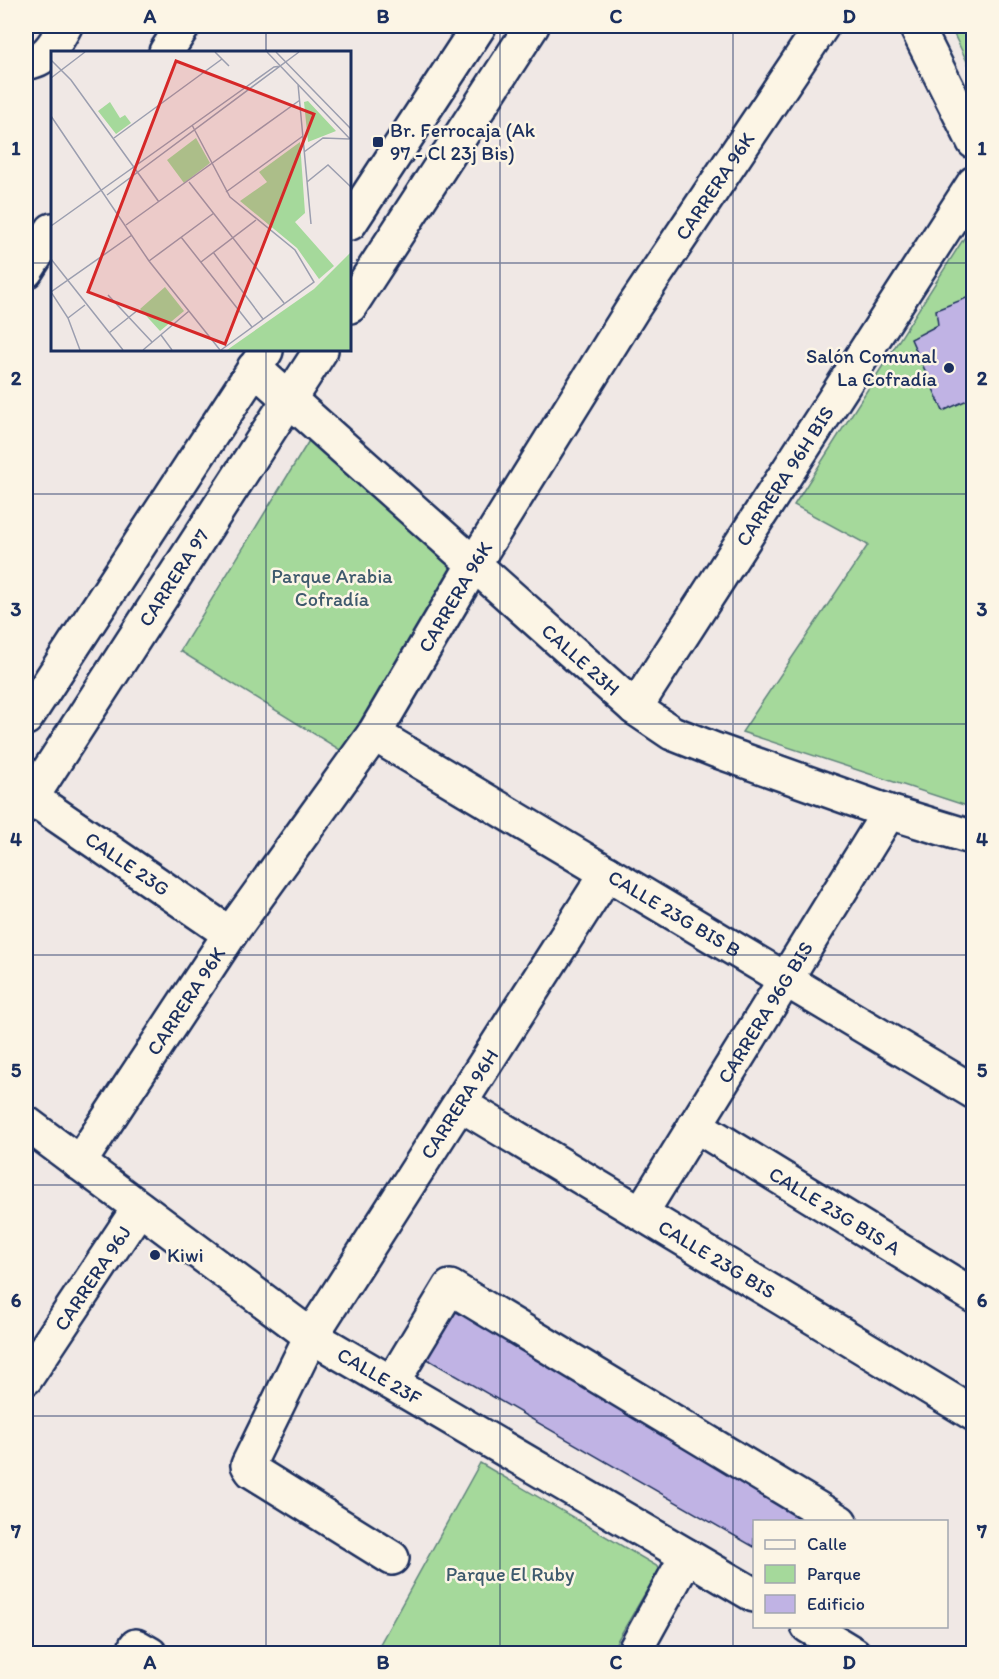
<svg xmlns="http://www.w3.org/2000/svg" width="999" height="1679" viewBox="0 0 999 1679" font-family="Itim,sans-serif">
	<rect width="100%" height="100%" fill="#f0e8e5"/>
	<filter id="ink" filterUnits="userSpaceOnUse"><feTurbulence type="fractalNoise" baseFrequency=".0167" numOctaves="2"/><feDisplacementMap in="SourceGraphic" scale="12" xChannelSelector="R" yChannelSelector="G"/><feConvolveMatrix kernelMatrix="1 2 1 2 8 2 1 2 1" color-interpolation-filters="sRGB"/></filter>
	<g filter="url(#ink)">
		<!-- green -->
		<path fill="#a5d99b" stroke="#60847c" stroke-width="1.5" d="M950,26H973V74Z
			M973,224V808L742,732L868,545L794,505Z
			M310,439L460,567L345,753L180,651Z
			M480,1463L660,1568L610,1653H375Z"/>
		<!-- building -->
		<path fill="#c0b3e4" stroke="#1b2f5e" stroke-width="1.5" d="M974,295V397L943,411L911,339L938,325L936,310Z
			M454,1307L821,1522H754V1547L422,1356Z"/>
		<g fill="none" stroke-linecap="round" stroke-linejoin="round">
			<defs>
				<g id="minor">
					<path d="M916,26L974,142"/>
					<path d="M166,52L183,26"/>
					<path d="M26,62C46,62 56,42 65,26"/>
					<path d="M350,223L479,26"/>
					<path d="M26,271L52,230"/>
					<path d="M350,306L532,26"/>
					<path id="s1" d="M254,368L635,708L672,733L715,750L889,812L974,838"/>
					<path id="s2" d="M635,708L974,183"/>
					<path d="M26,718L266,351"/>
					<path id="s3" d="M374,734L974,1092"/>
					<path id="s4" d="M26,794L230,934"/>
					<path id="s5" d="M26,806L321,350"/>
					<path id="s6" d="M460,1104L974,1414"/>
					<path id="s7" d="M26,1123L311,1336L754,1595"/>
					<path id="s8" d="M695,1125L974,1296"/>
					<path id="s9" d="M79,1163L230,934L374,734L474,564L635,305L822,26"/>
					<path id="s10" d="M641,1213L889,812"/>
					<path id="s11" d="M26,1378L139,1208"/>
					<path d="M392,1383L450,1287L840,1522"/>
					<path id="s12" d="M392,1558L252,1471L248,1465L311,1336L607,873"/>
					<path d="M808,1626L854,1654"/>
					<path d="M136,1646L150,1654"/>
					<path d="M633,1654L687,1556"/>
				</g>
			</defs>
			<!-- minor casing -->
			<use href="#minor" stroke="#1b2f5e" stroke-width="38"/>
			<!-- minor -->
			<use href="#minor" stroke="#fcf5e5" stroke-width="33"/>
		</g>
	</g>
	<!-- grid -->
	<path fill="none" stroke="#1b2f5e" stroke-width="1.5" stroke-opacity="0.55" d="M266,26V52M500,26V1654M733,26V1654M26,263H52M350,263H974M266,350V1654M26,494H974M26,724H974M26,955H974M26,1185H974M26,1416H974"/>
	<!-- markers -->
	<g fill="#1b2f5e" stroke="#fcf5e5" stroke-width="2">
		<rect x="372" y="136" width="12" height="12" rx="3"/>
		<circle cx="949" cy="368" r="6"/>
		<circle cx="155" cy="1255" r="6"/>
	</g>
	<g text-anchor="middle" stroke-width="5" stroke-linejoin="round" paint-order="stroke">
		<!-- poi labels -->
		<g font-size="20" fill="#1b2f5e" stroke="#fcf5e5" text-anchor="start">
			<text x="390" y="137">Br. Ferrocaja (Ak<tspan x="390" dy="23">97 - Cl 23j Bis)</tspan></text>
			<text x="937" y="363" text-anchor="end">Salón Comunal<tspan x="937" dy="23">La Cofradía</tspan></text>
			<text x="167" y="1262">Kiwi</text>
		</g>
		<!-- street labels -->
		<g font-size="20" fill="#1b2f5e" stroke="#fcf5e5">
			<text dy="7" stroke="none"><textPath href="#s9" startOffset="1166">CARRERA 96K</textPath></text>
			<text dy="7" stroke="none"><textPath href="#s2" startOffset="276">CARRERA 96H BIS</textPath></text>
			<text dy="7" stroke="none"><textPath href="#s5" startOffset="272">CARRERA 97</textPath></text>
			<text dy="7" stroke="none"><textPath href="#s9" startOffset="680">CARRERA 96K</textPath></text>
			<text dy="7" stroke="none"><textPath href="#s1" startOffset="438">CALLE 23H</textPath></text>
			<text dy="7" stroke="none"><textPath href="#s4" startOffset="123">CALLE 23G</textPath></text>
			<text dy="7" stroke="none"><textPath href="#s3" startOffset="350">CALLE 23G BIS B</textPath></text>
			<text dy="7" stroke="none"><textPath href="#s9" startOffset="194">CARRERA 96K</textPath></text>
			<text dy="7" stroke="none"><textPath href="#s10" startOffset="236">CARRERA 96G BIS</textPath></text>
			<text dy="7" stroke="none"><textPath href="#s12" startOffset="591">CARRERA 96H</textPath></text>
			<text dy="7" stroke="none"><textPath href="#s8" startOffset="164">CALLE 23G BIS A</textPath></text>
			<text dy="7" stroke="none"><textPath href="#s6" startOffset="300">CALLE 23G BIS</textPath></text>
			<text dy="7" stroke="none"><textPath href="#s11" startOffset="120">CARRERA 96J</textPath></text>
			<text dy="7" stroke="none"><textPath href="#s7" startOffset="435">CALLE 23F</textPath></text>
		</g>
		<!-- park labels -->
		<g font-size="20" fill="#3e5a6d" stroke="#fcf5e5">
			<text x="332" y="583">Parque Arabia<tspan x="332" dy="23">Cofradía</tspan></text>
			<text x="510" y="1581">Parque El Ruby</text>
		</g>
	</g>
	<!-- overview -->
	<g transform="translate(51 51)">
		<rect width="300" height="300" fill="#f0e8e5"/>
		<path d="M257,50L285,80L257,91L253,51ZM59,51L69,67L74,64L80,72L65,83L47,60ZM145,87L159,112L133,132L116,109ZM249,91L254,162L244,171L283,215L268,228L246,197L189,150L216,131L208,121ZM300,201V299H176L263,238ZM114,236L133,260L109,280L89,258Z" fill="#a5d99b"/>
		<path fill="none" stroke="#9b9eaf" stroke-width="1.5" d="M164,1L178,15M216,1L300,89M225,1L300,78M0,9L20,29L108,151M0,27L34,1M247,33L260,173M0,65L98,210L169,299M141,74L179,146L244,199L263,231L170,299M63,87L171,8M253,101L272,87L298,88M138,131L233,252M256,131L277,114L300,136M175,141L252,85M56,144L248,1M75,174L249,49M0,175L223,16L230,15M130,186L201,276M162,201L212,268M0,208L72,299M98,210L163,162M150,211L205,169M57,244L101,291M17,267L34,254M58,282L87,259M110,284L121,299M29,299L17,267L0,241L81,184M92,299L138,260"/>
		<path fill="#d62828" fill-opacity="0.15" stroke="#d62828" stroke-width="3" d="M125,10L263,63L174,293L37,241Z"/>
		<rect width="300" height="300" fill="none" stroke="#1b2f5e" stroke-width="3"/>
	</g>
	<!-- margin -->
	<rect width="999" height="1679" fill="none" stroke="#fcf5e5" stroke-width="66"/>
	<!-- legend -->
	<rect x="753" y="1520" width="195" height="108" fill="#fcf5e5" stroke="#a2a6af" stroke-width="1.5"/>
	<rect x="765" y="1540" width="30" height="9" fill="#fcf5e5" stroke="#a2a6af" stroke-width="1.5"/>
	<text x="807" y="1550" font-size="18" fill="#1b2f5e">Calle</text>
	<rect x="765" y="1565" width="30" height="18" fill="#a5d99b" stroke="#a2a6af" stroke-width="1.5"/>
	<text x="807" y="1580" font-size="18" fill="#1b2f5e">Parque</text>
	<rect x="765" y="1595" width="30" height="18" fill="#c0b3e4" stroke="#a2a6af" stroke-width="1.5"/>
	<text x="807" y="1610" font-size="18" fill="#1b2f5e">Edificio</text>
	<rect x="33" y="33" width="933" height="1613" fill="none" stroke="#1b2f5e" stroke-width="2"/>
	<g font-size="20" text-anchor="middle" font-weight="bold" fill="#1b2f5e">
		<text x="150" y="23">A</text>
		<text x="383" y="23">B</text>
		<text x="616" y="23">C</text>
		<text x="849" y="23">D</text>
		<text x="16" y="155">1</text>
		<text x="982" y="155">1</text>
		<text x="16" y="385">2</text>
		<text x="982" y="385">2</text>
		<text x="16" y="616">3</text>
		<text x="982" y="616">3</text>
		<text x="16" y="846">4</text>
		<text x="982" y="846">4</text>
		<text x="16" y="1077">5</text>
		<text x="982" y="1077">5</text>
		<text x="16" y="1307">6</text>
		<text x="982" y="1307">6</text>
		<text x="16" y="1538">7</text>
		<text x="982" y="1538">7</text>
		<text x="150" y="1669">A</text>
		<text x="383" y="1669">B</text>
		<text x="616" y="1669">C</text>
		<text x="849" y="1669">D</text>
	</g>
</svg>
